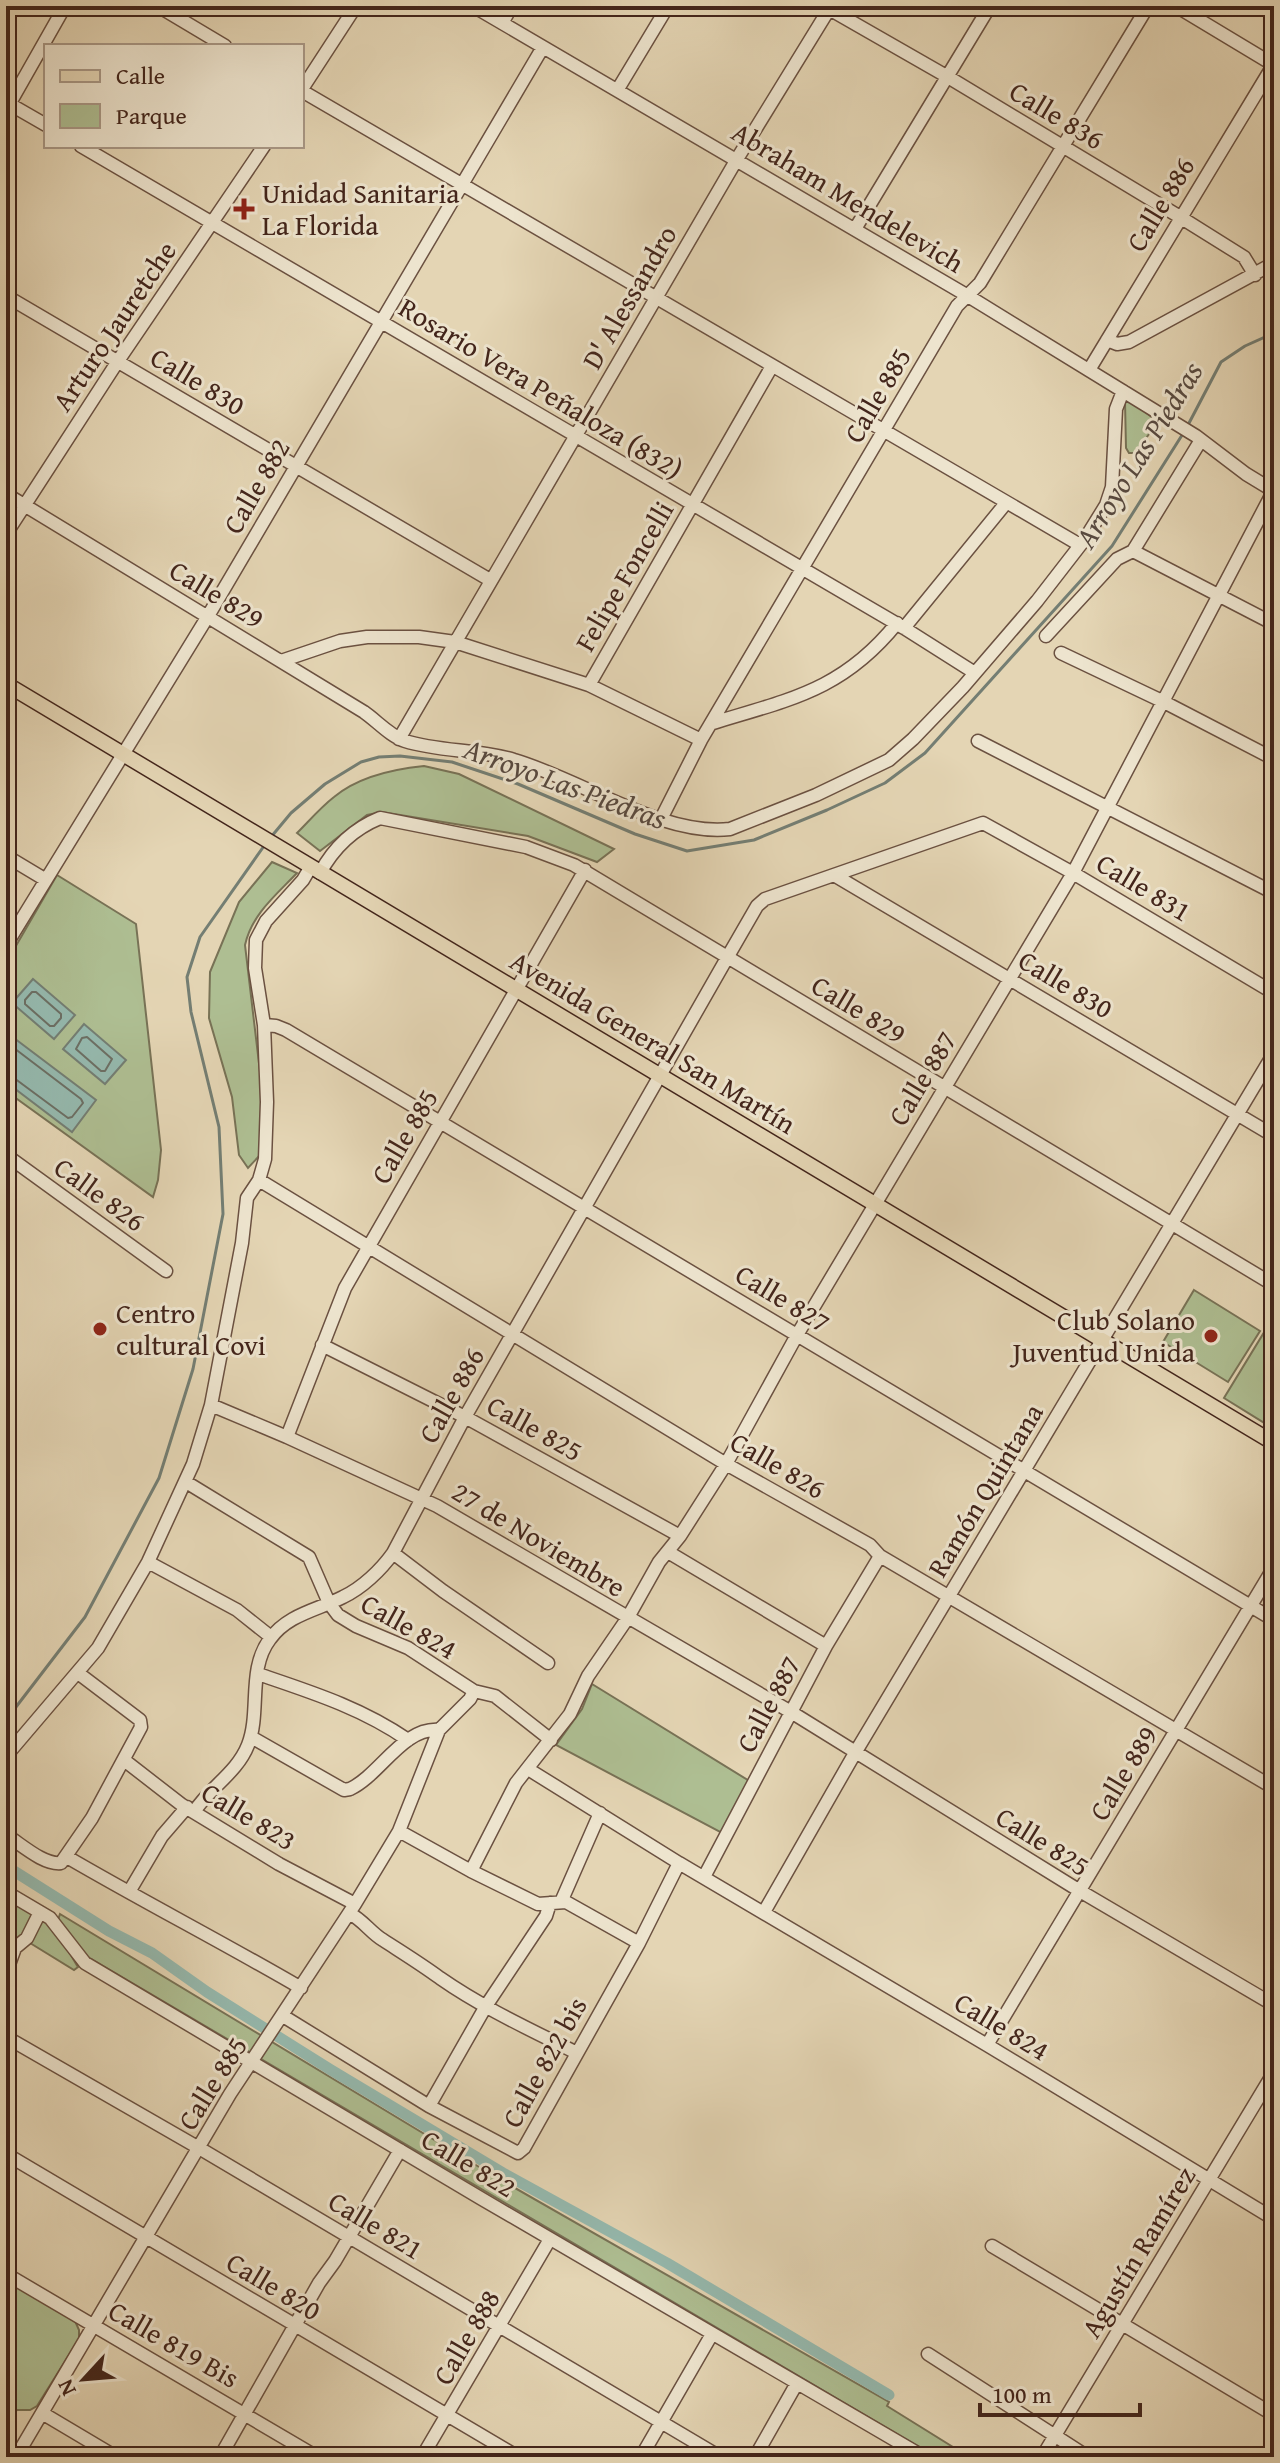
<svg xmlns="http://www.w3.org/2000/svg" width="1280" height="2463" viewBox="0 0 1280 2463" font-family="'Gentium Book Plus',serif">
	<rect width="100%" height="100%" fill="#e4d5b4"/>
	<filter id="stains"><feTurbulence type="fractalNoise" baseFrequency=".0025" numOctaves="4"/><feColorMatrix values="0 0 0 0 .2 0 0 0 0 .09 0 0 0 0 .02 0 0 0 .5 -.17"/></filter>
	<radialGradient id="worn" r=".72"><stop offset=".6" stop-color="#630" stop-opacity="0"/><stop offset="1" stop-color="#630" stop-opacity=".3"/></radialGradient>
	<!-- green -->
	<path fill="#aebe92" stroke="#787256" stroke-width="2" d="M1130,400L1158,422L1135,453H1129L1126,448L1125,402Z
		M424,766L459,774L614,849L597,862L528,836L382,812L367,815L320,851L297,833C309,821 321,807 334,797C358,777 394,769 424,766Z
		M272,862L297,873C276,895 252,914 245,945L264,1106L261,1154L248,1168L239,1155L232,1097L209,1018L210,972L239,902Z
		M57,875L136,924L161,1150L158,1180L153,1197L6,1091V963Z
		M1194,1290L1260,1331L1228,1382L1163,1342Z
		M1274,1316V1429L1224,1398Z
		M592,1684L751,1782L722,1833L556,1745L582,1709Z
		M6,1896L36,1914L6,1962Z
		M60,1914L494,2176L889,2402L887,2406L969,2457H936L83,1954L58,1920Z
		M42,1920C59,1929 68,1951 78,1967L74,1970L30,1943Z
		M6,2280L75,2321L79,2330V2339L37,2406L30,2410H17L6,2420Z"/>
	<!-- water -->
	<path fill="#95b9ae" stroke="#747e73" stroke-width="2" d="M33,979L75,1015L54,1039L12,1003Z
		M84,1024L126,1060L105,1084L63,1049Z
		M6,1032L96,1100L72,1132L6,1082Z"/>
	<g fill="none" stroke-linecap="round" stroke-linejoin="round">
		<!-- shore -->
		<path stroke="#6c6f64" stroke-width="2" d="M32,992H36L61,1014V1018L54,1026H50L25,1004V1000Z
			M87,1037L112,1059L105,1071H101L76,1049L82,1038Z
			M6,1042L81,1099L83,1103L72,1117L68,1118L14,1078L6,1076"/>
		<!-- stream -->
		<path stroke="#747e73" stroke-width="3" d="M1188,425L1221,362L1245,346L1274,333
			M271,837L291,813L325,784L361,762L379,757L400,756L452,762L518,784L635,834L687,851L754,840L827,810L885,783L925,753L1112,546L1184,432
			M6,1720L85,1617L159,1478L193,1369L223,1214L219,1127L191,1012L187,977L200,937L264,846"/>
		<!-- canal -->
		<path stroke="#95b9ae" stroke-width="11" d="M6,1866L109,1931L152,1953L207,1992L331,2070L503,2173L667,2263L889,2395"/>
		<defs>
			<path id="minor" d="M158,6L225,46
				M473,6L968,296L1196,436L1246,474L1274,491
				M824,6L948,77L1180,217L1244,257L1255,275
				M1176,6L1274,65
				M502,23L512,6
				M302,89L356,6
				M618,89L668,6
				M302,91L1080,545
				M6,102L46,125
				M6,110L65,6
				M81,146L904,628L975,673
				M855,229L990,6
				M6,296L490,580
				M1107,340L1117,344L1129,342L1274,263
				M1089,370L1274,64
				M6,494L364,712C377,721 390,736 405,741C440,752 479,749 514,760C580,779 663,837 730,829L816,795L889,760L913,739L963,687L1037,601L1085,539L1106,505L1112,487L1116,409L1123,391
				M6,534L118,361L264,146
				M1133,551L1274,624
				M904,628L1006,503
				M1046,636L1117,559L1133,551L1201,440
				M1061,653L1164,702L1274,759
				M281,661L340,641L367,637H419L455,642L589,685L701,740
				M589,685L772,366
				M713,723C791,699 843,690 897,623
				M399,739L737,159L831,6
				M978,741L1274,893
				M661,819L701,740L957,306L980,283L1148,6
				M6,856L46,880
				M320,873C333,849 353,829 380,818L526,847L574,865L1274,1285
				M834,875L1274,1136
				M6,945L208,616L543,47
				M264,1025L276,1026L286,1030L1274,1620
				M6,1155L166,1271
				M259,1180L726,1464L870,1545L880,1556L1274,1788
				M322,1345L465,1417L680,1536
				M211,1405L287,1437L437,1506L791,1712L1080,1891L1274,2005
				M287,1437L345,1288L585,870
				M186,1482L309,1557L329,1603L338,1615L356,1626L408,1648L474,1691L495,1696L551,1740
				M668,1552L826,1646
				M393,1553L443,1591L548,1663
				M148,1562L237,1610L271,1637
				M258,1674C311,1692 362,1708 408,1740
				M251,1737L344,1790L350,1789C380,1775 403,1727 439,1730L470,1699L474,1691
				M6,1756L98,1648L148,1562L193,1464L211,1405L242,1243L247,1198L259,1180L265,1159L267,1102L264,1025L255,968L256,940L266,921L303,880L310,868
				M124,1760L182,1805L279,1864L355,1904
				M528,1769L679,1863
				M194,1812C209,1788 237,1773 248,1745C261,1712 247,1669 270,1639C288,1614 318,1610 343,1597C362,1588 381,1570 393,1553L465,1417L727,958L757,906L765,899L983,823L1073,873L1274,993
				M399,1831L471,1871L538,1904L566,1902L639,1943
				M6,1835C21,1844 43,1865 61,1863L92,1818L141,1727L140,1720L78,1673
				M67,1857C144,1902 224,1943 301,1988
				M471,1871L516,1783L570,1714L588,1676L627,1619L659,1562L680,1536L726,1464L797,1335L1073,873L1274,490
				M704,1877L826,1646L880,1556
				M6,1892L50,1918L85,1963L482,2199L924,2457
				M129,1892L162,1836L187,1807
				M561,1902L600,1813
				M764,1912L855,1753L1274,1053
				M349,1913C363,1920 371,1933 383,1940C403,1953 421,1964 440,1978C483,2008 531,2030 577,2053
				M6,1973L15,1948L27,1938L40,1912
				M283,2016L429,2106L518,2153L524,2148L639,1943L679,1863L987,2045L1274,2219
				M6,2037L199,2148L720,2457
				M987,2045L1274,1567
				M429,2106L486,2006L546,1916L550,1903
				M6,2154L518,2457
				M992,2246L1274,2415
				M6,2274L317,2457
				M928,2354L1088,2457
				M42,2413L116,2457
				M16,2457L230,2094L355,1904L399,1831L439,1730
				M220,2457L319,2283L335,2261L400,2150
				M422,2457L550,2239
				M641,2457L712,2334
				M755,2457L797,2383
				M1042,2457L1274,2072"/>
			<path id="major" d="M6,684L1274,1443"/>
		</defs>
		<!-- minor casing -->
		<use href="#minor" stroke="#6b5141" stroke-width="15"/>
		<!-- major casing -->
		<use href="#major" stroke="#43251b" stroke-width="17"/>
		<!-- minor -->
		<use href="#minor" stroke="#ede4ce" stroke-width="12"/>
		<!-- major -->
		<use href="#major" stroke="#e4d5b4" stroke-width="14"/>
	</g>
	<!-- markers -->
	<g fill="#8f2418" stroke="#ede4ce" stroke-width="3">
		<path d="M240 197h8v8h8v8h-8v8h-8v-8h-8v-8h8z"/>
		<circle cx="100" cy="1329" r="8"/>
		<circle cx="1211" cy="1336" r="8"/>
	</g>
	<g text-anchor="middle" stroke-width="6" stroke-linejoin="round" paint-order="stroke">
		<!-- street labels -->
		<g font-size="28" fill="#43251b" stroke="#ede4ce">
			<text transform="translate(1057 115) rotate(31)" y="10">Calle 836</text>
			<text transform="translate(848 197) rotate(31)" y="10">Abraham Mendelevich</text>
			<text transform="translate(1160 204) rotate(-59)" y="10">Calle 886</text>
			<text transform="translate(629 297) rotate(-60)" y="10">D' Alessandro</text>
			<text transform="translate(114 326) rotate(-56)" y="10">Arturo Jauretche</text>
			<text transform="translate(198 381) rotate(31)" y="10">Calle 830</text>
			<text transform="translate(541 388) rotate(31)" y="10">Rosario Vera Peñaloza (832)</text>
			<text transform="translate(877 395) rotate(-60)" y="10">Calle 885</text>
			<text transform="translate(256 486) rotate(-60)" y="10">Calle 882</text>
			<text transform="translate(624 576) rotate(-60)" y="10">Felipe Foncelli</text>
			<text transform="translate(217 594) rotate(31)" y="10">Calle 829</text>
			<text transform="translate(1144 887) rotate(31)" y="10">Calle 831</text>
			<text transform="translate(1066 984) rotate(31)" y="10">Calle 830</text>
			<text transform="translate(859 1009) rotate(31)" y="10">Calle 829</text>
			<text transform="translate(653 1042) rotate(31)" y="10">Avenida General San Martín</text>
			<text transform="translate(922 1078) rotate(-59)" y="10">Calle 887</text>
			<text transform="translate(404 1136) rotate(-60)" y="10">Calle 885</text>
			<text transform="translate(100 1194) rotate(36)" y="10">Calle 826</text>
			<text transform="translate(783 1298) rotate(31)" y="10">Calle 827</text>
			<text transform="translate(451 1395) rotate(-61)" y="10">Calle 886</text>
			<text transform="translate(535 1428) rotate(29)" y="10">Calle 825</text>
			<text transform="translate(778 1465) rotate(30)" y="10">Calle 826</text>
			<text transform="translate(985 1490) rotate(-59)" y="10">Ramón Quintana</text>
			<text transform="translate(539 1539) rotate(31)" y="10">27 de Noviembre</text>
			<text transform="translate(409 1626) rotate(29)" y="10">Calle 824</text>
			<text transform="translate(768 1704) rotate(-62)" y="10">Calle 887</text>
			<text transform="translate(1123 1773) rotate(-59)" y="10">Calle 889</text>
			<text transform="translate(249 1816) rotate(31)" y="10">Calle 823</text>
			<text transform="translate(1043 1841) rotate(32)" y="10">Calle 825</text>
			<text transform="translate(1002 2026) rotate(31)" y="10">Calle 824</text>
			<text transform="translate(544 2062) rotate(-61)" y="10">Calle 822 bis</text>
			<text transform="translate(212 2083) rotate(-58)" y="10">Calle 885</text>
			<text transform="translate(469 2163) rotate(31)" y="10">Calle 822</text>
			<text transform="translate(376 2225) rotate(31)" y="10">Calle 821</text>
			<text transform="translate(1138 2252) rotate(-59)" y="10">Agustín Ramírez</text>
			<text transform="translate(274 2286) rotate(31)" y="10">Calle 820</text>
			<text transform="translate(466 2337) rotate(-60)" y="10">Calle 888</text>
			<text transform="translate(174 2344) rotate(30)" y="10">Calle 819 Bis</text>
		</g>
		<!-- poi labels -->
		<g font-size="28" fill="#43251b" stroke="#ede4ce" text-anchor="start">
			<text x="262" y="203">Unidad Sanitaria<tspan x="262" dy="32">La Florida</tspan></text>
			<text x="116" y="1323">Centro<tspan x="116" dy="32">cultural Covi</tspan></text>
			<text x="1195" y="1330" text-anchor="end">Club Solano<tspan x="1195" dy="32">Juventud Unida</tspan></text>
		</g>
		<!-- water labels -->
		<g font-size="30" font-style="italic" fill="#584a40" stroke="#ede4ce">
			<text transform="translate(1139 455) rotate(-58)" y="10">Arroyo Las Piedras</text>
			<text transform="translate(565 784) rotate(20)" y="10">Arroyo Las Piedras</text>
		</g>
	</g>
	<!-- margin -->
	<rect width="1280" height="2463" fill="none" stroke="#e4d5b4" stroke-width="32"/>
	<rect x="8" y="8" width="1264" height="2447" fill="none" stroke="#43251b" stroke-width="4"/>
	<rect x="16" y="16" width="1248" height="2431" fill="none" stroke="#43251b" stroke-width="2"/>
	<!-- legend -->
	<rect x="44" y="44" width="260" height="104" fill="#ede4ce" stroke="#a99886" stroke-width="2"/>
	<rect x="60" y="70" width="40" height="12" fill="#e4d5b4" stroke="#a99886" stroke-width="2"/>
	<text x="116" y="84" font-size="24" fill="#43251b">Calle</text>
	<rect x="60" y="104" width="40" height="24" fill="#aebe92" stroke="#a99886" stroke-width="2"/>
	<text x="116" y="124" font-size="24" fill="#43251b">Parque</text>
	<!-- north arrow -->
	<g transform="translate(84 2379) rotate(244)" stroke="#ede4ce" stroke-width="6" paint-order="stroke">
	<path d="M0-6L14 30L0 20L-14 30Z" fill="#43251b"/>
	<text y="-12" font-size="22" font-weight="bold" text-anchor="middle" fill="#43251b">N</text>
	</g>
	<!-- scale -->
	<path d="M980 2403v12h160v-12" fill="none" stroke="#43251b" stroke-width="4"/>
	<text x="992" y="2403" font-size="24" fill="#43251b" stroke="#ede4ce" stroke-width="6" paint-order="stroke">100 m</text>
	<rect width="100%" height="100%" filter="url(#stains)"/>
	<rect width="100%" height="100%" fill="url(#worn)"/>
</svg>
